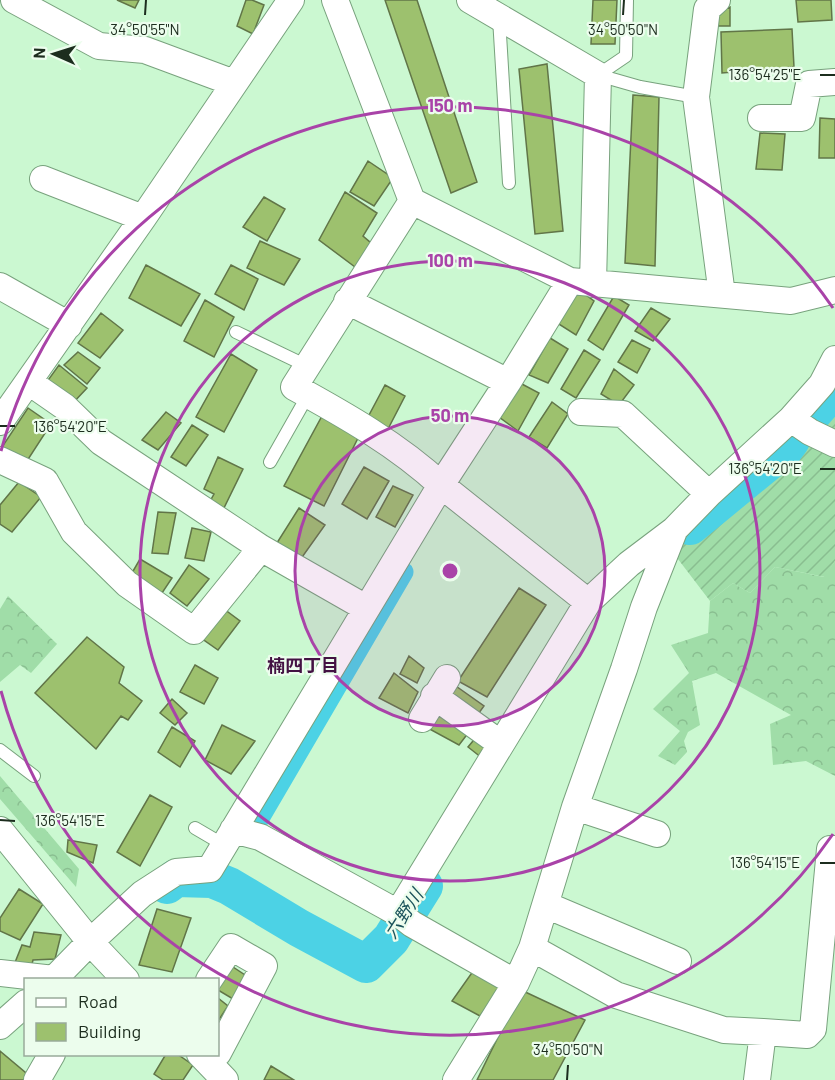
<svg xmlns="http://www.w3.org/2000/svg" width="835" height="1080" viewBox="0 0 835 1080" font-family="Barlow,'Noto Sans JP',sans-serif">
	<defs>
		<pattern id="forest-crowns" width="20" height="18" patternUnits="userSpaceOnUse" patternTransform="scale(1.5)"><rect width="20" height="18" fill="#a0dda8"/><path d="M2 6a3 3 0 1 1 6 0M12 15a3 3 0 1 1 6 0" fill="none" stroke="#89be90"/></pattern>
		<pattern id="garden-furrows" width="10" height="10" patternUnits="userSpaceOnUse" patternTransform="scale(1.5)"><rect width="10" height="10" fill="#a0dda8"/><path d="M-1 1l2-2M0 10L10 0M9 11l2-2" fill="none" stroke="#89be90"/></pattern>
	</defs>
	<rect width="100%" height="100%" fill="#cbf8d1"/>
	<!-- forest -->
	<path fill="url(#forest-crowns)" d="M835,561V776L806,761L773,765L770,724L791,715L716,673L692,681L700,725L688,732L684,741L687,752L675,765L658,756L680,731L653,709L689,673L671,645L708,633L710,601L733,583L750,593L775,567L824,577Z
		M8,596L57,644L31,673L20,665L0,682V609Z
		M0,776L79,869L76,887L0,799Z"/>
	<!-- garden -->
	<path fill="url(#garden-furrows)" d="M835,390V561L825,577L775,567L750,593L733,583L710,601L668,546L763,466L810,432Z"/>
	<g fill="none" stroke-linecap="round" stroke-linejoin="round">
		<!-- canal -->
		<path stroke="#4cd2e5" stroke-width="21" d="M258,820L403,572"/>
		<!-- river -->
		<path stroke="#4cd2e5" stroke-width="38" d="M813,413L835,388
			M690,526L785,448L791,440
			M167,885L176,878L212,879L229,886L299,928L366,964L391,939L424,886"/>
	</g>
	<!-- building -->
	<path fill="#9dc16e" stroke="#617548" stroke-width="1.5" d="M117,0H139L135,8Z
		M246,0H252L264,5L253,34L237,26Z
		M385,0H417L477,182L451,193Z
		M593,0H617L615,44H591Z
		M796,0H831L832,20L798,22Z
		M730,7V26H712V14Z
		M792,29L794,67L722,73L721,32Z
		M547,64L563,231L535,234L519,69Z
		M633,95L659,97L655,266L625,263Z
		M820,118L835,119V158H819Z
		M760,133L785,134L782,170L756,169Z
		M368,161L393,178L374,206L350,192Z
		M345,192L377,213L363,236L371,243L355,267L319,240Z
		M264,197L285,209L267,241L243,227Z
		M260,241L300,259L284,285L247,268Z
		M146,265L200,294L181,326L129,298Z
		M231,265L258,279L244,310L215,294Z
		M574,286L594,301L576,335L554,321Z
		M614,296L629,305L603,350L588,340Z
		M205,300L234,317L214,357L184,341Z
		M651,308L670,319L653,341L635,331Z
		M101,313L123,330L100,358L78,343Z
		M550,338L568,349L548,383L529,375Z
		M632,340L650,349L637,373L618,362Z
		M584,350L600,360L576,398L561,389Z
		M78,352L100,368L87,384L64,365Z
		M231,354L257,370L224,432L196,417Z
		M59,365L87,388L72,404L46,383Z
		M614,369L634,385L619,405L601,394Z
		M520,383L539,393L518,431L499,417Z
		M385,385L405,396L388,429L368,417Z
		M552,402L568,414L547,448L529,437Z
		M28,408L51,424L25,464L0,450Z
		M166,412L181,423L158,450L142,440Z
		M322,416L360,434L324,506L284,486Z
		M192,425L208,435L186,466L171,457Z
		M218,457L243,469L222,512L209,503L214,494L204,489Z
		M364,467L389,481L367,519L342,504Z
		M19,482L41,497L12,532L0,524V505Z
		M393,486L413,495L395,527L376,517Z
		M299,508L325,525L300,560L275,546Z
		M158,512L176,513L168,554L152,553Z
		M192,528L211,532L204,561L185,558Z
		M140,559L172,578L160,596L129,578Z
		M189,565L209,579L187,606L170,593Z
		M519,588L546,605L487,697L458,681Z
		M224,609L240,621L218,650L201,638Z
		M87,637L124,667L119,683L142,701L128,720L121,716L96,749L35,693Z
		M409,656L424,668L417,683L400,674Z
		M195,665L218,678L204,704L180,692Z
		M394,673L418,692L408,713L379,698Z
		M453,684L484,706L476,717L443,695Z
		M172,699L187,713L175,725L160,713Z
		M436,709L469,732L459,745L424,726Z
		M222,725L255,741L231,774L205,760Z
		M172,727L195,741L180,767L158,752Z
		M478,735L491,745L482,758L468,747Z
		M150,795L172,807L140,866L117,852Z
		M68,840L97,845L93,863L67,852Z
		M19,889L43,904L20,940L0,931V918Z
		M157,909L191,918L172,972L139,965Z
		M34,932L61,935L55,959L33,960L31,968L14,965L22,945L30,947Z
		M230,965L248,977L233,999L218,990V983Z
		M476,967L504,984L480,1016L452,1001Z
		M521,990L585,1020L553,1080H477Z
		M218,998L228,1006L218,1021Z
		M0,1051L32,1078L29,1080H0Z
		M166,1054H177L193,1065L183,1080H163L154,1074Z
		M271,1066L294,1080H264Z"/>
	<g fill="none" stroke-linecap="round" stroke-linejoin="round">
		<defs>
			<path id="lane" d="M499,18L509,183
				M598,75L640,87L696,97
				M598,75L626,56L627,0
				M236,332L307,366
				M270,462L308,395
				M0,750L34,776
				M195,828L224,845"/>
			<path id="street" d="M14,0L99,46L145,50L234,83
				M335,0L412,201L570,281L791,301L835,290
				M470,0L598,75L593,284
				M717,0L707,9L696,97L722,295
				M761,118H802L809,84L835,82
				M43,179L143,218
				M412,201L294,387C345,415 398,445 441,485L588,602L629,564L674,530L709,494L791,419L822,384L835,359
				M0,286L69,325
				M347,301L508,382
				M29,382L65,407L101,442L261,548L366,608
				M581,412L623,414L709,494
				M791,419L810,432L835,444
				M0,422L143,218L291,0
				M0,460L45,481L74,532L127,584L194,631L261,548
				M434,696L501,744
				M422,719L447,678
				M575,807L657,834
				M0,830L92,944L126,980
				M233,830L260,837L398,913L412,924L516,983
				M546,905L678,961
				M398,913L588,602
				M532,948L616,995L724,1030L763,1032
				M0,973L54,979
				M53,980L91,941L142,894L176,872L210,869L441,485L508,382L570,281
				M209,980L231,947L264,966L218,1053
				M0,1026L26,1003
				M200,1054L225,1080
				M37,1080L52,1054
				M456,1080L516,983L532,948L575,807L624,669L644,607L674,531
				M757,1080L763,1032L807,1035L813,1029L830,849H835"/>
		</defs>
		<!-- lane casing -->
		<use href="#lane" stroke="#78a27d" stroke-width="14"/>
		<!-- street casing -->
		<use href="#street" stroke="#78a27d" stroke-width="28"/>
		<!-- lane -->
		<use href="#lane" stroke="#fff" stroke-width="12"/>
		<!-- street -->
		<use href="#street" stroke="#fff" stroke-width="26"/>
	</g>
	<!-- ticks -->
	<path fill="none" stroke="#1c2d1e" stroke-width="2" d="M145,15L146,0M623,15L624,0M820,75H835M0,426H15M820,469H835M0,820L15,821M820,863H835M567,1080L568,1065"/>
	<!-- distance rings -->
	<circle cx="450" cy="571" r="155" fill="#a943a8" fill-opacity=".12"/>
	<g fill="none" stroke="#a943a8" stroke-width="3">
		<circle cx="450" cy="571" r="155"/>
		<circle cx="450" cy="571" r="310"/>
		<path d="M833 834A465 465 0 0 1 1 691M1 451A465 465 0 0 1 833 308"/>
	</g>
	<g text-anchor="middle" stroke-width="4.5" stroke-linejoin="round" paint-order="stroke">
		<!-- neighbourhood labels -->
		<g font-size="18" font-weight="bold" fill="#431243" stroke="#ecfded">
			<text x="303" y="672">楠四丁目</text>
		</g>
		<!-- water labels -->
		<g font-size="18" font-style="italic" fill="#1b535b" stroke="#ecfded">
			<text transform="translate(404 914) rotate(-57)" y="6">六野川</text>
		</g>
	</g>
	<g font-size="15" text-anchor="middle" fill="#1c2d1e" stroke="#ecfded" stroke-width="4.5" stroke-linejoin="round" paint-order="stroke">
		<text x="145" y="35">34°50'55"N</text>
		<text x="623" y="35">34°50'50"N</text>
		<text x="765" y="80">136°54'25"E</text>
		<text x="70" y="432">136°54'20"E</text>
		<text x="765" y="474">136°54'20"E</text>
		<text x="70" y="826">136°54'15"E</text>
		<text x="765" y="868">136°54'15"E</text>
		<text x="568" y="1055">34°50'50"N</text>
	</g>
	<circle cx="450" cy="571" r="9" fill="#a943a8" stroke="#ecfded" stroke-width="3"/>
	<g font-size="18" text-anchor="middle" font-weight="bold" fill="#a943a8" stroke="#ecfded" stroke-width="4.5" stroke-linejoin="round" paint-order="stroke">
		<text x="450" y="112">150 m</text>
		<text x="450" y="267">100 m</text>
		<text x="450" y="422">50 m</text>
	</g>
	<!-- legend -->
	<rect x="24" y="978" width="195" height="78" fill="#ecfded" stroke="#99aa9a" stroke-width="1.5"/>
	<rect x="36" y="998" width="30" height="9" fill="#ffffff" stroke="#99aa9a" stroke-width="1.5"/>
	<text x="78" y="1008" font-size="18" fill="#1c2d1e">Road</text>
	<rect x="36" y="1023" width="30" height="18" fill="#9dc16e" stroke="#99aa9a" stroke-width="1.5"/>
	<text x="78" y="1038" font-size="18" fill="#1c2d1e">Building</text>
	<!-- north arrow -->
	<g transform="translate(54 54) rotate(273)" stroke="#ecfded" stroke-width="4.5" paint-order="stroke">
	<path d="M0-4.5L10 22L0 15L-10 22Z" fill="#1c2d1e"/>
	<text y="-9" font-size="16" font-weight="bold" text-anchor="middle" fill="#1c2d1e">N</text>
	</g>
</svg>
